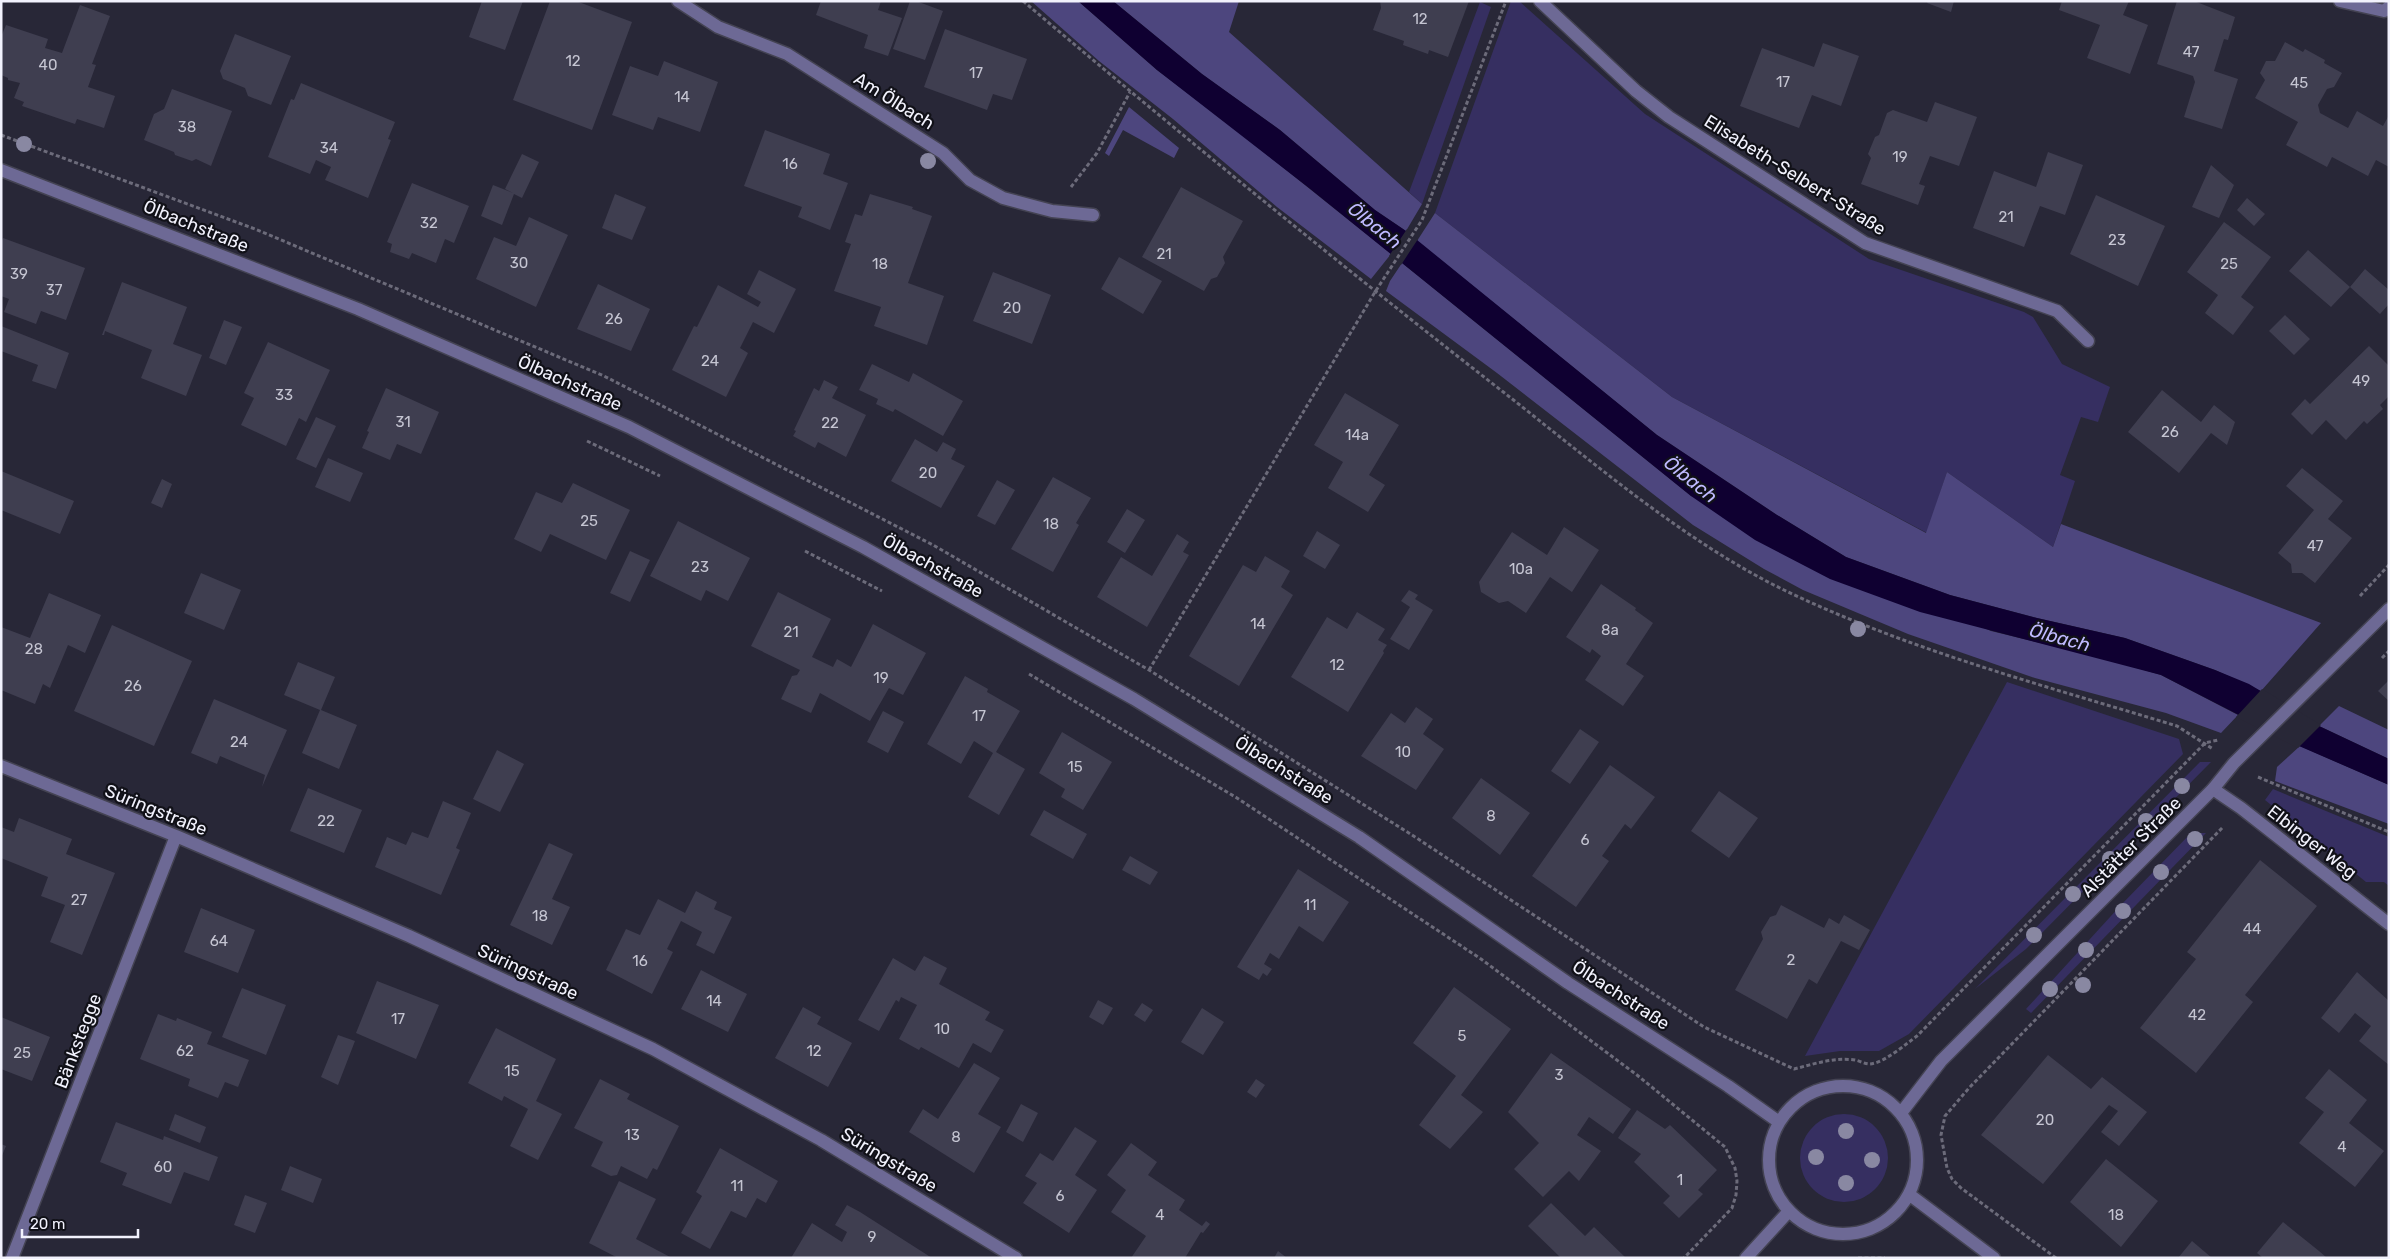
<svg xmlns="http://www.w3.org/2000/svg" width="2390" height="1259" viewBox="0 0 2390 1259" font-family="Rubik,sans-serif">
	<rect width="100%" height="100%" fill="#282737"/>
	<!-- green -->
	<path fill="#362f61" d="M1511,1H1519L1645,114L1869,259L2024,312L2033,317L2062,364L2110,387L2098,422L2081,417L2060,475L2075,481L2053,547L1947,472L1927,533L1672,397L1435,213Z
		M1480,2L1491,7L1422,204L1409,192Z
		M2007,682L2179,739L2183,754L1909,1034L1879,1051H1840L1805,1056Z
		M2200,762H2211L2026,949L1975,989Z
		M2273,789L2389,837V886L2384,882H2366L2265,800Z
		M2191,833H2206L2031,1013L2026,1009L2121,905Z
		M1800 1158a44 44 0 1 1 88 0a44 44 0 1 1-88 0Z"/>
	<!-- forest -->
	<path fill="#4d467e" d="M1031,1H1078L1157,70L1235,129L1391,254L1371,279L1277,207L1173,119L1099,61Z
		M1113,1H1239L1229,32L1422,204L1406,231L1375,210L1280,130L1202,74Z
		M1129,107L1179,148L1174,158L1123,130L1109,156L1105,153Z
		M1435,213L1672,397L1926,533L1947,472L2053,547L2061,524L2321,623L2261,691L2215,670L2125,638L2037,618L1950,595L1846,557L1777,515L1657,435L1417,241Z
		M1402,263L1691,496L1991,631L2107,659L2161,675L2238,715L2221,733L2166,713L2035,678L1908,634L1803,590L1764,569L1693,525L1497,373L1386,291L1390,281Z
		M2339,706L2389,730V759L2319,726Z
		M2300,746L2389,785V824L2275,781L2277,767Z"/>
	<!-- water -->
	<path fill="#0f0031" d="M1078,1H1113L1202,74L1280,130L1375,210L1406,231L1657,435L1777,515L1846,557L1950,595L2037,618L2125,638L2215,670L2249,684L2319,726L2389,759V785L2299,746L2161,675L1920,612L1830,579L1755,540L1691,496L1309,188L1157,70Z"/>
	<!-- pier -->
	<path fill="#282737" d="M1407,229L1418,239L1401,265L1389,256Z
		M2262,689L2321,725L2298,748L2236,717Z"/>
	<!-- building -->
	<path fill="#3f3e50" d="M482,1H523L505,50L469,37Z
		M550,1H576L632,22L592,130L513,100Z
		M821,1H881L878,10L902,18L888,56L864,48L868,35L816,15Z
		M910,1H916L943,11L925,60L893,49Z
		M1380,1H1469L1448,57L1429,50L1428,54L1403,45L1404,41L1373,30L1381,8Z
		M1928,1H1954L1951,12L1927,3Z
		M2062,1H2129L2123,15L2148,25L2130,74L2087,58L2100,25L2059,10Z
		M2177,1H2194L2235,17L2228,40L2224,39L2214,71L2238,79L2222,129L2184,117L2195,82L2193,76L2157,64Z
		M80,5L110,16L92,64L96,65L88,87L115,96L104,128L77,119L75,124L22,106L24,102L14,98L20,83L8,80V78L1,75V37L6,25L48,39L45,48L62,53Z
		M945,29L1027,59L1012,100L993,94L987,110L924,87Z
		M235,34L291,56L271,105L248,96L245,88L223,79L220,71Z
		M2285,42L2303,52L2305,49L2325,60L2324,63L2342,73L2334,87L2327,89L2318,105L2320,113L2348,128L2357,111L2383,126L2389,115V167L2376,160L2368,176L2332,157L2327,167L2286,145L2298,122L2255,98L2265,80L2260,73L2266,61H2275Z
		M1823,43L1859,56L1841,106L1812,95L1799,128L1740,106L1762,48L1814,67Z
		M664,61L718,82L700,132L658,117L653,130L612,115L630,66L658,76Z
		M301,83L395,122L388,139L391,140L368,198L325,180L331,167L316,160L310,174L268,157L291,99L294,100Z
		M172,89L232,111L211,166L196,159L192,161L175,155L174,152L144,140L154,114L164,109Z
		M1935,102L1977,117L1959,166L1930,156L1919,184L1925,186L1918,205L1861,184L1871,158L1868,154L1875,137L1879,135L1887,113L1893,110L1927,122Z
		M765,130L830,154L823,174L848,183L830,230L798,217L802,207L744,186Z
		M2048,152L2083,165L2065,215L2040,206L2024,247L1973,228L1994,171L2036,187Z
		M522,154L539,162L522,198L514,194L502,225L481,216L493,185L513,193L505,189Z
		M2211,165L2234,185L2219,218L2192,207Z
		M412,183L469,206L454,243L445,239L436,263L412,253L409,259L390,252L392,244L387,242Z
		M1181,187L1243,221L1223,257L1225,263L1217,277L1211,279L1204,291L1142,257Z
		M615,194L646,207L632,240L602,228Z
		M870,194L913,207L912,209L932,216L908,283L944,296L927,345L874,326L881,307L834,291L851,244L845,242L855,214L862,216Z
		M2096,195L2165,226L2138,286L2070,254Z
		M2247,198L2265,214L2254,226L2237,210Z
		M529,217L568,235L536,307L476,279L494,237L516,246Z
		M2224,222L2271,257L2241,297L2254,307L2233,335L2205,313L2218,295L2187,272Z
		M3,238L85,268L66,320L41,311L36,324L4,312L9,299L1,296V243Z
		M2308,250L2350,287L2331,307L2289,271Z
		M1119,257L1162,281L1143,314L1101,289Z
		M2365,269L2389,290V304L2380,314L2350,287Z
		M759,270L796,289L774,333L753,322L740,348L748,353L726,397L672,370L694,326L697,327L718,285L758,307L761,302L747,294Z
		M993,272L1051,295L1032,344L973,321Z
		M122,282L187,307L173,344L202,355L186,396L141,378L152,350L105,331L104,335H102Z
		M598,284L650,309L631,351L577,329Z
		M2285,315L2310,339L2294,355L2269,331Z
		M224,320L242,327L226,365L209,358Z
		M1,326L69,353L56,389L32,381L38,365L1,351Z
		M268,342L330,370L306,422L299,418L286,446L241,425L254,398L244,393Z
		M2369,346L2389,366V396L2380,405L2383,409L2367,424L2364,421L2346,440L2326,420L2312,435L2291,414L2305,399L2310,404Z
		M872,364L909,382L913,373L963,401L943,436L895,409L893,412L876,404L878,399L859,390Z
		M824,380L838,387L832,398L866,415L846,457L818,442L815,448L793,436L796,431L794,430L814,388L819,391Z
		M386,388L439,412L421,454L397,444L390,460L362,448L369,432L367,431Z
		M2162,390L2201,422L2214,405L2235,422L2227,445L2211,433L2179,473L2128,432Z
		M1345,393L1399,425L1369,475L1385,485L1368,512L1328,488L1343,462L1314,445Z
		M316,417L336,426L316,468L296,459Z
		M915,439L937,452L943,442L956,449L951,459L965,466L941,508L891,481Z
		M328,458L363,473L350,502L315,487Z
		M2302,468L2343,501L2328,519L2352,538L2315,583L2302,573H2292L2291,564L2278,553L2314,510L2286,486Z
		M1,471L74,501L60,534L1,510Z
		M1053,477L1091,498L1076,523L1079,525L1053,572L1011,549Z
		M162,479L172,484L162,508L151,503Z
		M997,480L1015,490L995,525L977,516Z
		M573,483L630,510L606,560L550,534L541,552L514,539L536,492L562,503Z
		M1127,509L1145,520L1125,553L1107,542Z
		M678,521L750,558L728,601L706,590L701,601L650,576Z
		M1564,527L1599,550L1572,592L1550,577L1526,613L1508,601L1499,603L1481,592L1479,582L1512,532L1547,555Z
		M1317,531L1340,545L1325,569L1303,556Z
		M1177,534L1189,542L1183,552L1189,555L1147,627L1097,597L1121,557L1152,576Z
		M630,551L650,560L630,602L610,593Z
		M1265,556L1290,571L1281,587L1293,595L1239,686L1189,656L1243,565L1256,572Z
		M201,573L241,590L224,630L184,613Z
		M1601,584L1636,608L1635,610L1653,623L1626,664L1644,676L1623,706L1585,680L1601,656L1592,649L1590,653L1566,637Z
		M1409,590L1418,595L1415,599L1433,610L1409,650L1390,639L1410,607L1401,601Z
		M778,592L831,619L812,657L833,667L837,659L851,667L873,624L926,653L903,695L889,688L870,721L820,693L811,713L781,699L792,676L797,675L800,670L751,646Z
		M49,593L101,615L85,653L68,645L50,688L43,684L35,704L1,690V627L30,638Z
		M1357,612L1385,629L1378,640L1387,645L1383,651L1384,653L1348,712L1291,677L1327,617L1347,629Z
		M112,625L192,661L154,746L74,711Z
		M298,662L335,677L321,710L357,725L339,769L302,753L320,710L284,695Z
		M965,676L988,689L987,692L1020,711L996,752L1025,769L999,815L968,797L993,753L974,741L961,764L927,744Z
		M2389,680V701L2378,691Z
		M214,699L287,730L262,787L265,775L220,756L217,764L191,753Z
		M1416,707L1433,719L1423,734L1444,749L1416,790L1361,756L1391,713L1405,723Z
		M883,711L904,722L888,753L867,742Z
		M1580,729L1599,742L1570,784L1551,771Z
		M1062,732L1112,762L1083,810L1061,797L1065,789L1039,773Z
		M497,750L524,764L500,812L473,799Z
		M1610,765L1655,797L1631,829L1625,824L1602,856L1609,861L1576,907L1532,876Z
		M1481,778L1530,813L1500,855L1452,818Z
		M308,788L362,810L344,853L290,831Z
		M1719,791L1758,818L1729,858L1691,831Z
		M443,801L471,813L456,848L460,850L441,895L375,867L387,837L406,845L412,832L428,838Z
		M1044,810L1087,834L1073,859L1030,835Z
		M19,818L72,839L66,854L115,873L82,955L50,942L65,905L41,896L48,877L1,858V827L14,832Z
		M549,843L573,854L552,899L570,907L552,945L510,925Z
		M1130,856L1158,872L1150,885L1122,870Z
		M2260,860L2317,906L2245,995L2253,1002L2196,1073L2140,1028L2196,959L2187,952Z
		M1298,869L1349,902L1323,942L1299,926L1279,959L1270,953L1264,964L1272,969L1267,976L1263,973L1259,980L1237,967Z
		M696,891L717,902L714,909L732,917L714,954L696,945L702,932L681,921L667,949L673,952L652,994L606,970L626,929L640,935L658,899L685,913Z
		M1781,905L1824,928L1829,918L1839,924L1844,915L1870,930L1859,950L1841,941L1817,984L1809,979L1787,1019L1735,990L1763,939L1761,932L1770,917L1776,915Z
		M201,908L255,930L238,973L184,952Z
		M924,956L947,968L939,984L990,1012L985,1020L1004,1030L991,1053L973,1043L959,1068L921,1047L919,1050L899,1039L917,1005L901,997L899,1002L896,1000L879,1031L858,1020L893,958L915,971Z
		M701,970L747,994L728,1032L681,1009Z
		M2357,972L2389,1001V1065L2359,1041L2371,1026L2355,1013L2339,1033L2321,1018Z
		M377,981L439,1005L416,1059L356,1033Z
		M1454,987L1511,1029L1461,1095L1483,1112L1450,1149L1419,1125L1456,1076L1413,1043Z
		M242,988L286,1005L266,1055L222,1037Z
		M1098,1000L1113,1008L1103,1025L1089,1017Z
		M1142,1003L1153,1010L1145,1022L1134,1015Z
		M803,1007L821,1017L817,1024L852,1043L828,1087L775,1058Z
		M1202,1008L1224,1022L1203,1055L1181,1042Z
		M158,1014L176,1021L177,1018L212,1032L207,1044L249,1060L238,1087L225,1082L218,1098L188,1086L190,1079L140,1059Z
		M1,1017L50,1037L32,1081L1,1069Z
		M496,1028L556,1059L536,1101L562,1114L538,1160L510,1146L528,1109L504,1096L502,1101L468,1083Z
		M338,1035L355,1041L338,1085L321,1077Z
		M1551,1053L1631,1109L1613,1134L1589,1117L1577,1135L1601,1151L1579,1181L1569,1171L1543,1197L1514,1169L1539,1143L1508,1112Z
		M2048,1055L2091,1089L2102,1077L2147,1112L2119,1146L2101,1132L2118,1111L2109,1105L2043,1184L1981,1135Z
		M974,1063L1000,1078L978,1114L1001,1127L974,1173L909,1132L923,1109L938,1119Z
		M2329,1069L2367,1100L2349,1123L2384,1151L2355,1187L2299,1143L2324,1112L2305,1098Z
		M600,1079L630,1094L627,1099L679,1126L657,1170L653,1168L647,1179L621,1166L617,1175L611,1176L591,1166L603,1142L574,1128Z
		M1256,1079L1265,1085L1256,1098L1247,1092Z
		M1021,1104L1038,1113L1023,1142L1006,1132Z
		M1637,1110L1665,1129L1670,1125L1717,1170L1698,1190L1703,1194L1679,1218L1663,1203L1670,1196L1634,1162L1641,1154L1618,1138Z
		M175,1114L206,1127L200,1143L169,1130Z
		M116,1122L163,1140L164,1136L218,1157L209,1181L184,1172L171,1204L122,1185L127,1173L100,1162Z
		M1075,1127L1097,1141L1075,1175L1097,1190L1069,1233L1023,1203L1037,1183L1025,1176L1040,1153L1053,1161Z
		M1131,1143L1157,1162L1148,1175L1185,1200L1179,1210L1202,1226L1206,1221L1210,1224L1203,1233L1201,1232L1185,1258H1131L1146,1236L1111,1212L1126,1190L1107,1175Z
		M1,1144L6,1146L1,1158Z
		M720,1148L778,1181L766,1203L757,1198L746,1218L731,1211L710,1249L681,1233L702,1196L696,1192Z
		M2106,1159L2158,1201L2121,1247L2070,1202Z
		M290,1166L322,1179L313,1203L281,1190Z
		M619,1181L656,1199L636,1239L672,1258H618L589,1243Z
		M245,1195L267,1203L255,1233L234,1225Z
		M1551,1203L1585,1236L1594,1227L1626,1258H1561L1528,1226Z
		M847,1205L860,1212L932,1258H791L812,1223L842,1242L847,1232L835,1225Z
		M2283,1222L2319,1251L2327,1258H2263L2257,1253Z
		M2192,1241L2212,1258H2178Z
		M1278,1251L1287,1258H1274Z"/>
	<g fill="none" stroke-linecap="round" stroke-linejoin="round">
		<defs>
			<path id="minor" d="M678,1L718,27L787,54L943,153L970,180L1003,198L1052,211L1093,215
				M1540,1L1636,91L1669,117L1865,243L2057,311L2088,341
				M2340,1L2384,11L2389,7
				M1,766L176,836L409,936L653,1049L821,1140L1016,1258
				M2213,789L2241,808L2389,924
				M12,1258L176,836"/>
			<path id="tertiary" d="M1,170L358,309L629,427L863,547L1134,699L1359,837L1568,983L1728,1086L1779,1122
				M1769 1160a74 74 0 1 1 148 0a74 74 0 1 1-148 0Z
				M1901,1113L1941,1061L2213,789L2234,763L2389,609
				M1910,1195L1994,1258
				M1746,1258L1789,1211"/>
		</defs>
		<!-- minor casing -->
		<use href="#minor" stroke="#444353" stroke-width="15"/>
		<!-- tertiary casing -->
		<use href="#tertiary" stroke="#444353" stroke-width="15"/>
		<!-- path -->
		<path stroke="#6c6b7a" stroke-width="3" stroke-dasharray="4 2.5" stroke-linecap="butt" d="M1023,1C1180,134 1339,264 1502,391C1589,459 1685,542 1784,590C1908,650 2046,686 2177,726L2213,749
			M1,135L255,229L604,376L933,545L1149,670L1412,835L1704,1027L1794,1069C1814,1064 1834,1057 1855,1060C1860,1061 1865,1064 1870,1064C1884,1063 1906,1044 1917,1036L2205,743L2218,740
			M1071,187L1097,153L1130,92
			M587,441L660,476
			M805,551L882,591
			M2360,596L2389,565
			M2382,658L2389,651
			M1149,670L1375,292L1422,220L1506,1
			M1029,674L1237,798L1481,959L1637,1075L1725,1147L1735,1168L1737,1181L1736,1195L1732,1208L1684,1258
			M2258,777L2389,832
			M1858,1258H1885
			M2056,1258L1961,1188L1952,1179L1947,1168L1941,1135L1945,1116L1969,1088L2223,827"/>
		<!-- minor -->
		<use href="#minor" stroke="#6d6995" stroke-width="12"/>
		<!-- tertiary -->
		<use href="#tertiary" stroke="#6d6995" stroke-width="12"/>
	</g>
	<!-- trees -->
	<g fill="#8988a2">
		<circle cx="24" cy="144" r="8"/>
		<circle cx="928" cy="161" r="8"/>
		<circle cx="1858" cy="629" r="8"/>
		<circle cx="2182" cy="786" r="8"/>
		<circle cx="2146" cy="821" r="8"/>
		<circle cx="2195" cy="839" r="8"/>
		<circle cx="2110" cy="859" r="8"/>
		<circle cx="2161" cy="872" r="8"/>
		<circle cx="2073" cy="894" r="8"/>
		<circle cx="2123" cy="911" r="8"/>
		<circle cx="2034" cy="935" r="8"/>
		<circle cx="2086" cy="950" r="8"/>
		<circle cx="2083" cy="985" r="8"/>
		<circle cx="2050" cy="989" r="8"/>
		<circle cx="1846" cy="1131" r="8"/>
		<circle cx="1816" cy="1157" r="8"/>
		<circle cx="1872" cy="1160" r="8"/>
		<circle cx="1846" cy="1183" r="8"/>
	</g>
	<g text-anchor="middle" stroke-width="4.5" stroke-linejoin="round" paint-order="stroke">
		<!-- number labels -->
		<g font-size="15" fill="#c5c5d2">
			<text x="1420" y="24">12</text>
			<text x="2191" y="57">47</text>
			<text x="573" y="66">12</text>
			<text x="48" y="70">40</text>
			<text x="976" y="78">17</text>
			<text x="1783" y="87">17</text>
			<text x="2299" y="88">45</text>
			<text x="682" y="102">14</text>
			<text x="187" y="132">38</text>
			<text x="329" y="153">34</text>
			<text x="1900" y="162">19</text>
			<text x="790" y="169">16</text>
			<text x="2006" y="222">21</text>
			<text x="429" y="228">32</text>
			<text x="2117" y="245">23</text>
			<text x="1164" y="259">21</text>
			<text x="519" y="268">30</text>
			<text x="880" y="269">18</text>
			<text x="2229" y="269">25</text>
			<text x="19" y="279">39</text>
			<text x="54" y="295">37</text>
			<text x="1012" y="313">20</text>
			<text x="614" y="324">26</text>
			<text x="710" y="366">24</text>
			<text x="2361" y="386">49</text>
			<text x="284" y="400">33</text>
			<text x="403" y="427">31</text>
			<text x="830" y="428">22</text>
			<text x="2170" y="437">26</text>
			<text x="1357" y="440">14a</text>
			<text x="928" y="478">20</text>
			<text x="589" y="526">25</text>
			<text x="1051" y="529">18</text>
			<text x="2315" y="551">47</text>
			<text x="700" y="572">23</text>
			<text x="1521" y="574">10a</text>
			<text x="1258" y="629">14</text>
			<text x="1610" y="635">8a</text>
			<text x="791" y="637">21</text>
			<text x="34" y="654">28</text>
			<text x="1337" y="670">12</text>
			<text x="881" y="683">19</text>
			<text x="133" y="691">26</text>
			<text x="979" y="721">17</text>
			<text x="239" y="747">24</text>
			<text x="1403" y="757">10</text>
			<text x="1075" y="772">15</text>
			<text x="1491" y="821">8</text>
			<text x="326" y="826">22</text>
			<text x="1585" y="845">6</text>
			<text x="79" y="905">27</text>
			<text x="1310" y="910">11</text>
			<text x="540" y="921">18</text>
			<text x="2252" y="934">44</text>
			<text x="219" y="946">64</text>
			<text x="1791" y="965">2</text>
			<text x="640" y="966">16</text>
			<text x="714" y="1006">14</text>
			<text x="2197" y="1020">42</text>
			<text x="398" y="1024">17</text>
			<text x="942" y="1034">10</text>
			<text x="1462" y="1041">5</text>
			<text x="185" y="1056">62</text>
			<text x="814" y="1056">12</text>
			<text x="22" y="1058">25</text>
			<text x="512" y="1076">15</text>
			<text x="1559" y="1080">3</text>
			<text x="2045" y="1125">20</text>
			<text x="632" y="1140">13</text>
			<text x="956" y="1142">8</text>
			<text x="2342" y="1152">4</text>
			<text x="163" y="1172">60</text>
			<text x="1680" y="1185">1</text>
			<text x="737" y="1191">11</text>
			<text x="1060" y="1201">6</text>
			<text x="1160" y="1220">4</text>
			<text x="2116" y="1220">18</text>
			<text x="872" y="1242">9</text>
		</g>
		<!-- street labels -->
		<g font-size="18" fill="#f2f2fd" stroke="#111118">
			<text transform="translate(894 101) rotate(32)" y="6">Am Ölbach</text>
			<text transform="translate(1795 175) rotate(32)" y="6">Elisabeth-Selbert-Straße</text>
			<text transform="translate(196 226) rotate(22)" y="6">Ölbachstraße</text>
			<text transform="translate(570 383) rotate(24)" y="6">Ölbachstraße</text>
			<text transform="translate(933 566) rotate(29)" y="6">Ölbachstraße</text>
			<text transform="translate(1284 770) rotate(32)" y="6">Ölbachstraße</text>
			<text transform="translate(156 810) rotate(22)" y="6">Süringstraße</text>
			<text transform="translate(2312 842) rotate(38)" y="6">Elbinger Weg</text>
			<text transform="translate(2131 847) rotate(-45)" y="6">Alstätter Straße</text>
			<text transform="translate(528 972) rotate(25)" y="6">Süringstraße</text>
			<text transform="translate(1621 995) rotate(33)" y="6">Ölbachstraße</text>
			<text transform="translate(78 1041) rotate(-69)" y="6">Bänkstegge</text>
			<text transform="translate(889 1160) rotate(31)" y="6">Süringstraße</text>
		</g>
		<!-- water labels -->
		<g font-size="19" font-style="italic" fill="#bfbaff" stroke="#111118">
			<text transform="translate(1375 225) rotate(39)" y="7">Ölbach</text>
			<text transform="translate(1691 479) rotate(39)" y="7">Ölbach</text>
			<text transform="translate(2060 637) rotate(15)" y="7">Ölbach</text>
		</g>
	</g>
	<!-- border -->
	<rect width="2390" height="1259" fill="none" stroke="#f2f2fd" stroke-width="5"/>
	<!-- scale -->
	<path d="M22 1229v8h116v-8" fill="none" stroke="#f2f2fd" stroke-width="2.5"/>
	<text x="30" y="1229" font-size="15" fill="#f2f2fd" stroke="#111118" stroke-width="4" paint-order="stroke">20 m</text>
</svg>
